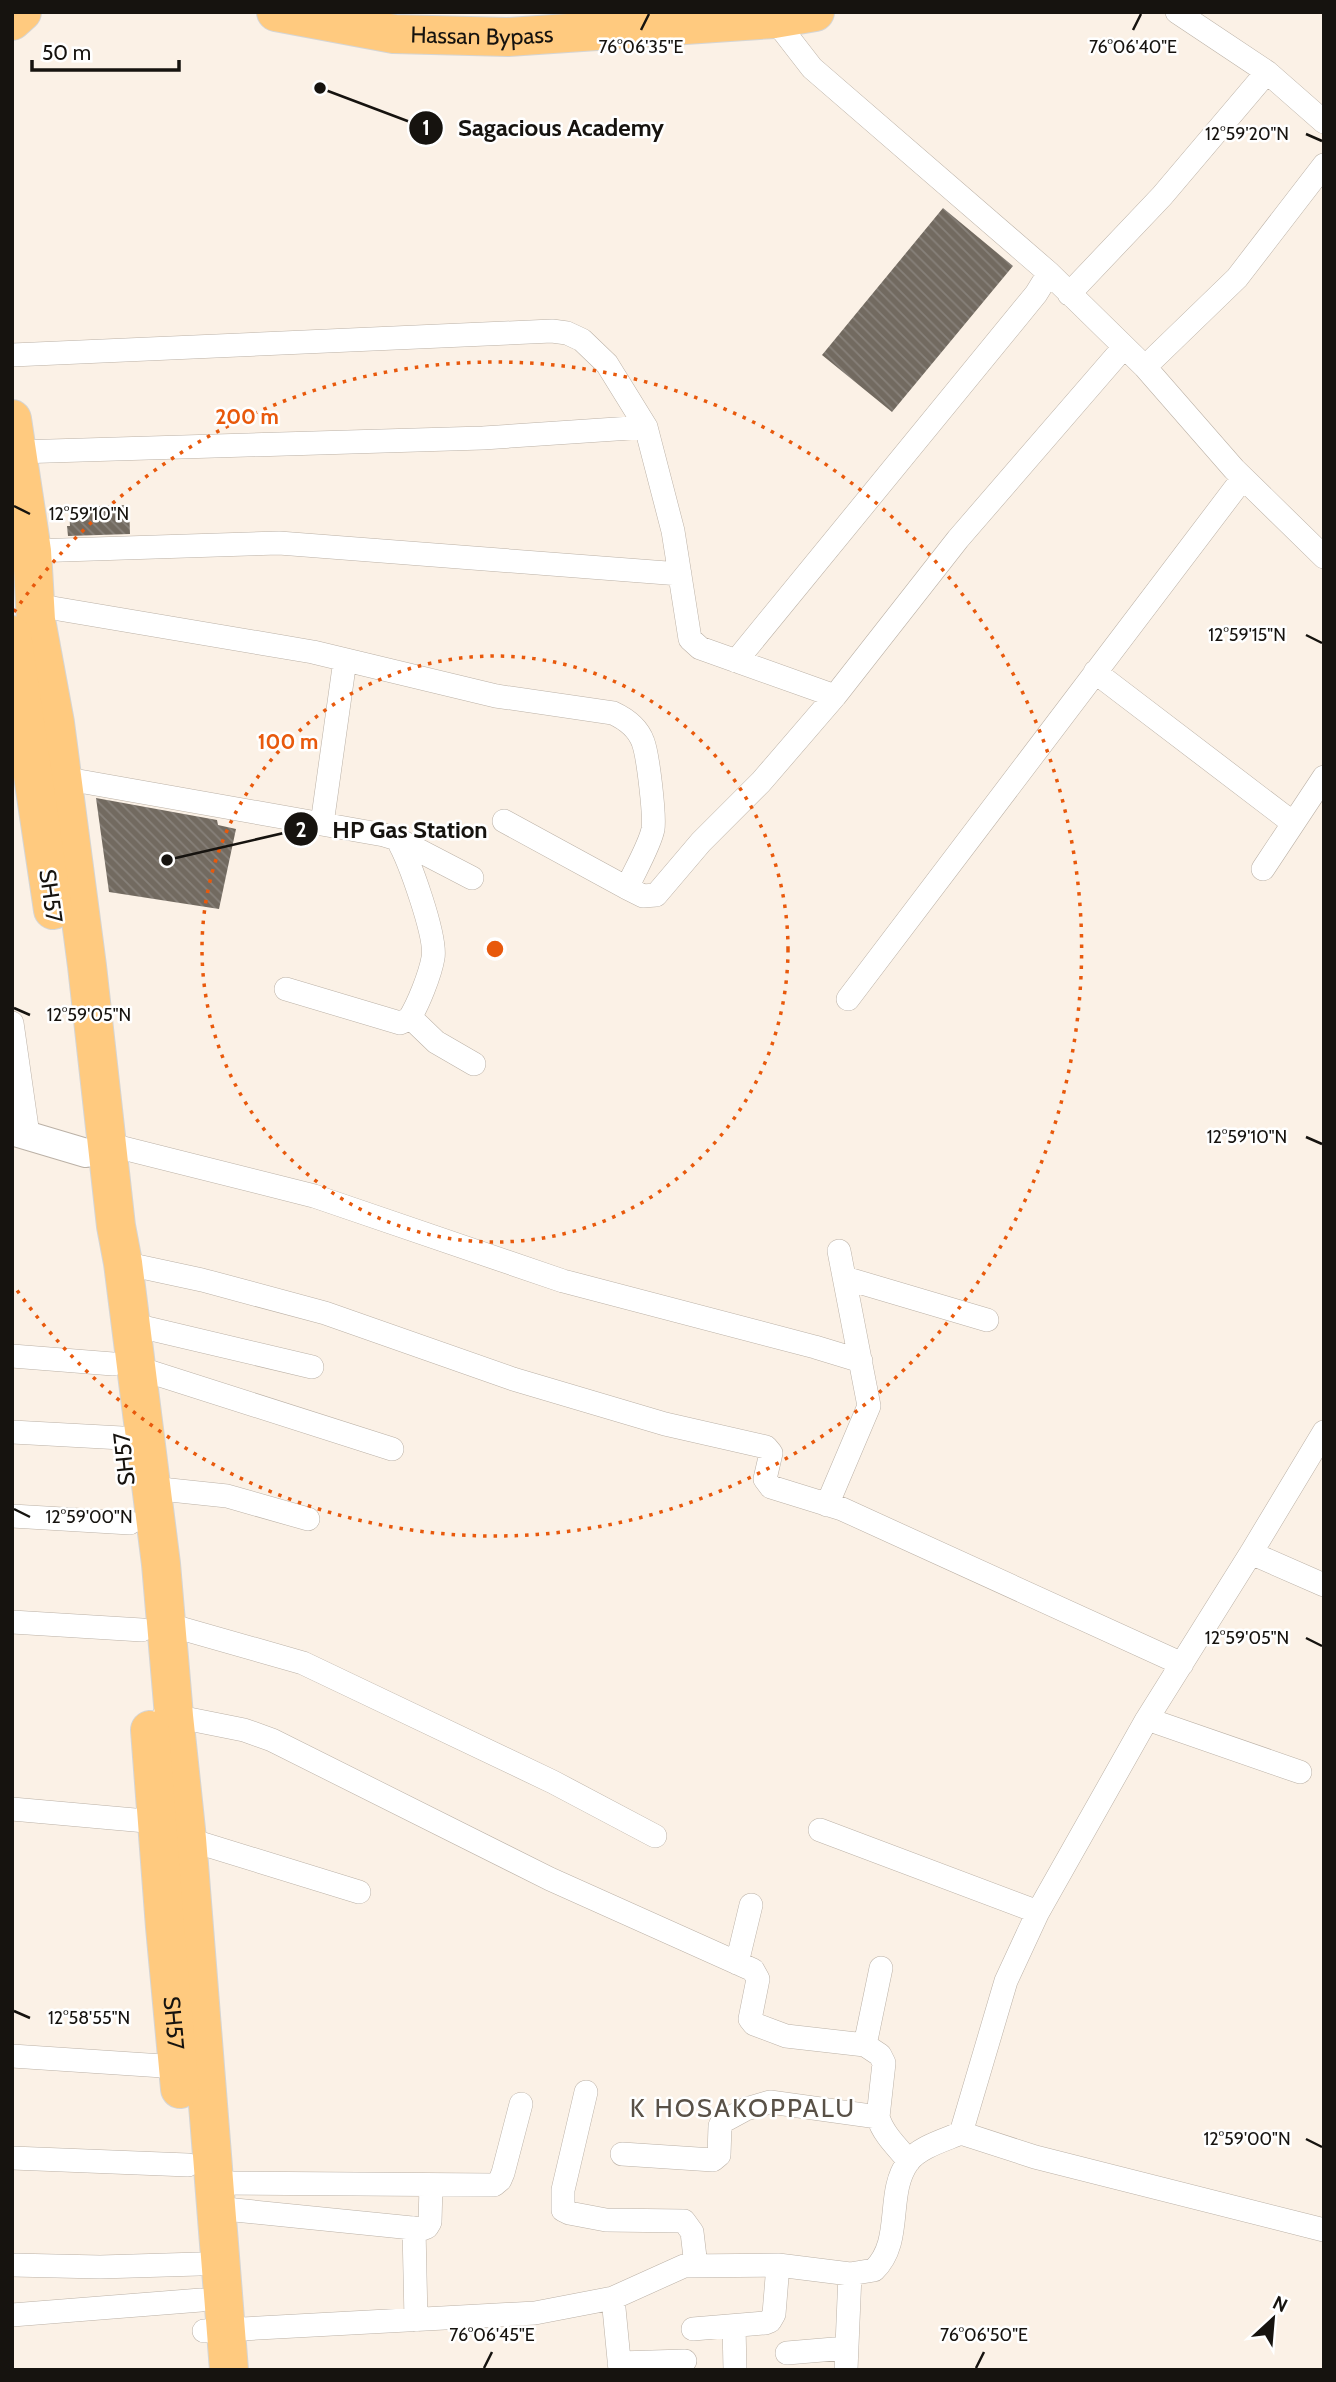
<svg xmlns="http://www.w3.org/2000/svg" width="1336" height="2382" viewBox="0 0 1336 2382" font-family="Cabin,sans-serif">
	<defs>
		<pattern id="building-back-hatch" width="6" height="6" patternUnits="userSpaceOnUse" patternTransform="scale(1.75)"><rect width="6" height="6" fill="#726a60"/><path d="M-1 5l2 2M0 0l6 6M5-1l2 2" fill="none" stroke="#87817a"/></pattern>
	</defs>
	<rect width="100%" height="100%" fill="#fbf1e6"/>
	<!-- building -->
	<path fill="url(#building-back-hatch)" d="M943,208L1013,266L892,412L822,355Z
		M129,505L130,534L68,536L67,526H70L69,507Z
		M96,798L217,820L218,825L236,829L219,909L109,892Z"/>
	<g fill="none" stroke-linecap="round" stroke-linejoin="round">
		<defs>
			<path id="minor" d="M1177,12L1267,72L1324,122
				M774,19L812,68L1049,273L1145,367L1234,469L1324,557
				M1069,294L1162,196L1267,72
				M12,355L552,331L567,333L582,340L607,364L646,427L673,531L690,639L700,648L835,696
				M1145,367L1237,278L1324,165
				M17,452L483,438L646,427
				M32,551L279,543L680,574
				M35,605L313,652L496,696L613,713C626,719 638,728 643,742C648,755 655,815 653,829C650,845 634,872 627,888
				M736,661L1036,294L1049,273
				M1095,672L1293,823
				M62,778L384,835L397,839L472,878
				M504,821L627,888L643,896L656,895L701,842L761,782L835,696L958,539L1124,347
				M322,824L345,660
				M1263,869L1324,777
				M286,989L400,1023L409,1019C418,1005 430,975 433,958C437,937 409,859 397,839
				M848,999L1243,478
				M410,1017L436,1042L474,1064
				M12,1023L28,1135
				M107,1144L314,1196L563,1281L815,1347L861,1361
				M123,1263L202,1280L325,1313L513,1379L665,1424L766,1447L771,1453L765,1479L771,1487L842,1509L1182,1664
				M845,1278L987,1320
				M130,1324L312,1367
				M12,1356L113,1364
				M135,1367L392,1449
				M12,1432L122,1438
				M151,1488L227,1496L308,1519
				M827,1505L869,1406L839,1251
				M12,1516L130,1523
				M1251,1553L1324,1585
				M12,1622L142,1630
				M166,1624L303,1663L553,1782L655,1836
				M163,1717L174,1716L244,1730L272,1740L550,1879L753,1970L758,1979L750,2019L754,2024L786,2036L865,2045L880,2055L884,2063L878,2117C883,2134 897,2147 909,2161
				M1147,1719L1300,1772
				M12,1809L157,1822
				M820,1830L1038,1912
				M187,1839L359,1892
				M737,1963L751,1905
				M865,2045L881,1968
				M12,2056L178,2067
				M586,2092L563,2190V2210L569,2213L606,2220L684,2221L692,2232L696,2266
				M961,2133L1035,2157L1324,2230
				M622,2154L713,2160L719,2155L720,2126L722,2122L746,2109L770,2102L878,2117
				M12,2158L188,2165
				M213,2183L494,2185L500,2180L503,2173L521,2104
				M215,2208L422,2229L427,2227L430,2222L431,2186
				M414,2228L416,2320
				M12,2265L100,2267L199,2264
				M613,2298L620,2370
				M12,2315L201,2300
				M734,2326L735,2370
				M693,2329L765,2323L770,2321L774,2314L778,2265
				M204,2331L535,2313L613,2298L684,2266L778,2265L850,2274L874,2270C904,2241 885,2194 908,2162C919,2147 945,2140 961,2133L1006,1981L1038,1912L1147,1719L1251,1553L1324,1432
				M787,2353L846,2348
				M619,2363L685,2361
				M846,2370L850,2274"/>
			<path id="tertiary" d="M12,1131L86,1153"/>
			<g id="trunk">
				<path id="s1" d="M276,12L394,34L508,37L774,19L815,12"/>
				<path d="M12,21L22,12"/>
				<path d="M12,419L32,551L36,620L55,723L87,966L116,1226L123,1263L161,1564L174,1716L187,1839L229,2370"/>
				<path d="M12,635L53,910"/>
				<path id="s2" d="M150,1730L165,1927L180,2089"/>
			</g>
		</defs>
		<!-- minor casing -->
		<use href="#minor" stroke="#bbb1a6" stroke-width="24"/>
		<!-- tertiary casing -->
		<use href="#tertiary" stroke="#bbb1a6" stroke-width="30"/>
		<!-- trunk casing -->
		<use href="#trunk" stroke="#d5d5d4" stroke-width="40"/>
		<!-- minor -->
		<use href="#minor" stroke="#fff" stroke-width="23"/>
		<!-- tertiary -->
		<use href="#tertiary" stroke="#fff" stroke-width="28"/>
		<!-- trunk -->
		<use href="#trunk" stroke="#ffca7f" stroke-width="38"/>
	</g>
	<!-- ticks -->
	<path fill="none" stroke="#16130f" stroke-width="2.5" d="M641,30L649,14M1133,30L1141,14M1306,134L1322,141M14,506L30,514M1306,635L1322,643M14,1008L30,1015M1306,1137L1322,1144M14,1509L30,1517M1306,1638L1322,1646M14,2011L30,2018M1306,2139L1322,2147M484,2368L492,2352M976,2368L984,2352"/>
	<!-- distance rings -->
	<g fill="none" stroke="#e8590c" stroke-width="3.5" stroke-dasharray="3.5 7">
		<circle cx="495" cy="949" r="293"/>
		<path d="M14 612A587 587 0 1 1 14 1286"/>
	</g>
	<g text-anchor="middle" stroke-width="5" stroke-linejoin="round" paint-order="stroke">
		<!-- street labels -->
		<g font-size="23" fill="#16130f" stroke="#fff">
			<text dy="8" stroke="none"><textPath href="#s1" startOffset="208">Hassan Bypass</textPath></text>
			<text transform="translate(51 896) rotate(82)" y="8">SH57</text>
			<text transform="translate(124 1459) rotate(-96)" y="8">SH57</text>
			<text dy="8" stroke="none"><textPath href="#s2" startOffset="294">SH57</textPath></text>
		</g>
		<!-- quarter labels -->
		<g font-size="26" letter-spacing="2" fill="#595147" stroke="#fff">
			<text x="743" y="2117">K HOSAKOPPALU</text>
		</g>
	</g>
	<g font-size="18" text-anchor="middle" fill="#16130f" stroke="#fff" stroke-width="5" stroke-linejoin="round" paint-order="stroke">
		<text x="641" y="53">76°06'35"E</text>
		<text x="1133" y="53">76°06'40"E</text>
		<text x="1247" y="140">12°59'20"N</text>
		<text x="89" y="520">12°59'10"N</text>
		<text x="1247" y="641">12°59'15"N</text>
		<text x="89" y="1021">12°59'05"N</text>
		<text x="1247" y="1143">12°59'10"N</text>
		<text x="89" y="1523">12°59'00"N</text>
		<text x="1247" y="1644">12°59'05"N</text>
		<text x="89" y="2024">12°58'55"N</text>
		<text x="1247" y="2145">12°59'00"N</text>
		<text x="492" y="2341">76°06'45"E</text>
		<text x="984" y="2341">76°06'50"E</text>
	</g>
	<circle cx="495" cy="949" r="10" fill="#e8590c" stroke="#fff" stroke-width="3.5"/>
	<g font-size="21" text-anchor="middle" font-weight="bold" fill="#e8590c" stroke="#fff" stroke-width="5" stroke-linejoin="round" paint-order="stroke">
		<text x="247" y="424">200 m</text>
		<text x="288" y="749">100 m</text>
	</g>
	<!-- callouts -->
	<path fill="none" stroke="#16130f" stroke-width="2.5" d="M320 88L426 128M167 860L301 829"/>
	<g fill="#16130f" stroke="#fff" stroke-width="2.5">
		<circle cx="320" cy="88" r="7"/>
		<circle cx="167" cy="860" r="7"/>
		<circle cx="426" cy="128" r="18"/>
		<circle cx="301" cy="829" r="18"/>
	</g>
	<g font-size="21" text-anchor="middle" font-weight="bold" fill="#fff">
		<text x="426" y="135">1</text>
		<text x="301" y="837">2</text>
	</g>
	<g font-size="24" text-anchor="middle" font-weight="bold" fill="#16130f" stroke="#fff" stroke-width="5" stroke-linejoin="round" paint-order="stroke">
		<text x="561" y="136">Sagacious Academy</text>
		<text x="410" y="838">HP Gas Station</text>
	</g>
	<!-- border -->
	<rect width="1336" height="2382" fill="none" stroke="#16130f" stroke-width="28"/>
	<!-- north arrow -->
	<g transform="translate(1273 2319) rotate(26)" stroke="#ffffff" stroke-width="5" paint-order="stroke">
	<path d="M0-5L12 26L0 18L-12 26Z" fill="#16130f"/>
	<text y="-10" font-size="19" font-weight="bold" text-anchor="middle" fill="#16130f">N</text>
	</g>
	<!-- scale -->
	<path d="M32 60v10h147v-10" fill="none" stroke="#16130f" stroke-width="3.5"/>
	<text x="42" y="60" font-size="21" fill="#16130f" stroke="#ffffff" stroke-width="5" paint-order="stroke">50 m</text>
</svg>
